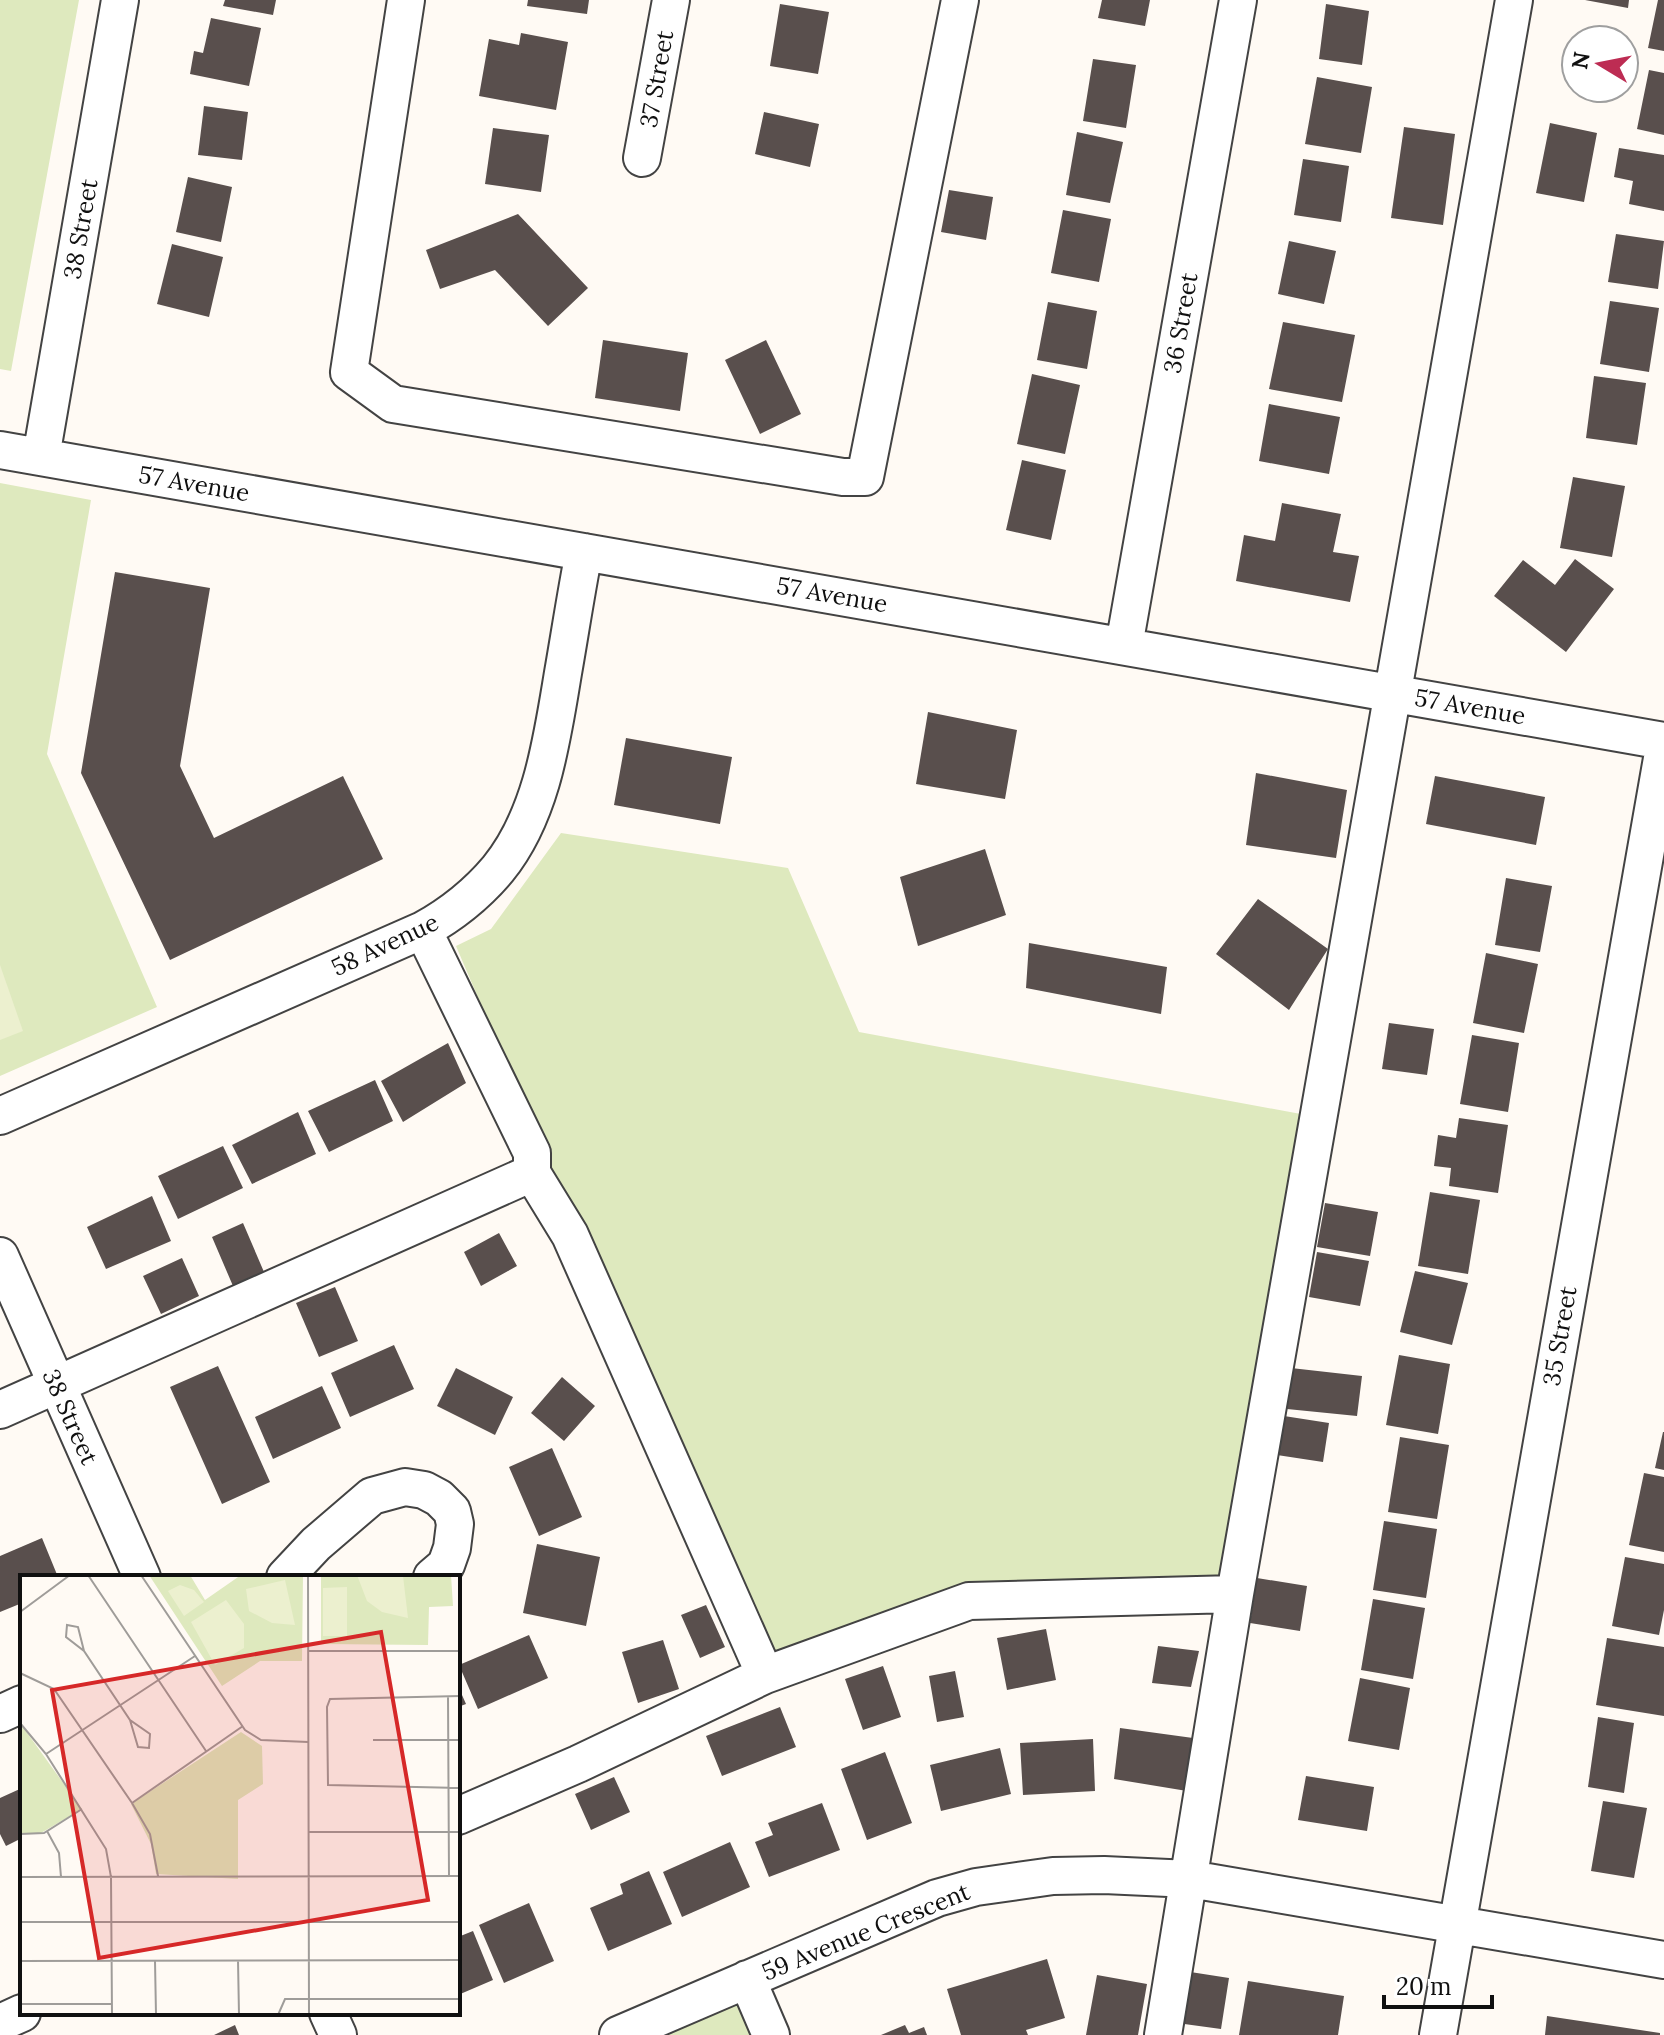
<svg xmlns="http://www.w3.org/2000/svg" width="1664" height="2035" viewBox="0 0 1664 2035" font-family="Lora,serif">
	<rect width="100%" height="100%" fill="#fffaf4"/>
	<!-- green -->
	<path fill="#dee9be" d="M0,0H79L11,371L0,369Z
		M0,483L91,500L47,754L157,1007L0,1076Z
		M561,833L788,868L859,1032L1333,1120L1220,1607L1030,1601L769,1679L456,946L491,929Z
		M747,1979L768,2035H618Z"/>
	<!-- pitch -->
	<path fill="#ecf0cf" d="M0,965L23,1031L0,1040Z"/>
	<!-- building -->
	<path fill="#594f4d" d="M225,0H276L273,15L223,6Z
		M528,0H589L587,14L527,6Z
		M1102,0H1150L1145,26L1098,18Z
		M1585,0H1629L1628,8Z
		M1658,0H1664V51L1648,48Z
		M780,4L829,12L818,74L770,66Z
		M1326,4L1369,11L1362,65L1319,59Z
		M211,18L261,28L249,86L190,74L194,51L203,53Z
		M521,33L568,42L556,110L479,96L489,39L519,45Z
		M1093,59L1136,65L1126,128L1083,121Z
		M1649,70L1664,73V135L1637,129Z
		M1317,77L1372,87L1361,153L1305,144Z
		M204,106L248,112L242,160L198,155Z
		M764,112L819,124L810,167L755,154Z
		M1550,123L1597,133L1584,202L1536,193Z
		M1404,127L1455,134L1443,225L1391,218Z
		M493,128L549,135L541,192L485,184Z
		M1077,132L1123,142L1110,203L1066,195Z
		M1619,148L1664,155V211L1629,204L1633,181L1614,177Z
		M1303,159L1349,166L1341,222L1294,215Z
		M188,177L232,187L221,242L176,232Z
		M949,190L993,197L986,240L941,232Z
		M1063,210L1111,219L1099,282L1051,273Z
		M518,214L588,288L548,326L495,270L440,289L426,250Z
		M1616,234L1664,241L1658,289L1608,282Z
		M1289,241L1336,251L1324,304L1278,294Z
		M172,244L223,257L209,317L157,304Z
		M1610,301L1659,308L1649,372L1600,364Z
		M1048,302L1097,311L1087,369L1037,360Z
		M1283,322L1355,335L1342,402L1269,389Z
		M603,340L688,353L680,411L595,398Z
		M766,340L801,414L760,434L725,360Z
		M1032,374L1080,385L1065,454L1017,444Z
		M1594,376L1646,383L1637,445L1586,438Z
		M1269,404L1340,417L1329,474L1259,461Z
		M1022,460L1066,470L1051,540L1006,530Z
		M1573,477L1625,486L1612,557L1560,548Z
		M1282,503L1341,514L1333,552L1359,556L1350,602L1236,581L1244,535L1275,541Z
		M1575,559L1614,589L1566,652L1494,596L1523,560L1555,585Z
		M115,572L210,588L180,766L214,838L343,776L383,859L170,960L81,773Z
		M928,712L1017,730L1005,799L916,784Z
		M626,738L732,757L720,824L614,805Z
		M1256,773L1347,790L1336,858L1246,845Z
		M1435,776L1545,797L1536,845L1426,824Z
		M985,849L1006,915L918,946L900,877Z
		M1506,878L1552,886L1540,952L1495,945Z
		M1258,899L1328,949L1289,1010L1216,954Z
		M1029,943L1167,967L1161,1014L1026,988Z
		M1486,953L1538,964L1524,1033L1473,1023Z
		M1389,1023L1434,1029L1427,1075L1382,1069Z
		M1472,1035L1519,1043L1508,1112L1460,1104Z
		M448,1043L466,1083L403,1122L381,1081Z
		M375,1080L393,1121L329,1152L308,1111Z
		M298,1112L316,1154L252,1184L232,1145Z
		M1459,1118L1508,1125L1498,1193L1449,1186L1451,1168L1434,1166L1438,1135L1456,1138Z
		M223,1146L243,1188L178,1219L158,1176Z
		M1430,1192L1480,1200L1468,1274L1418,1266Z
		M152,1196L171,1241L106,1269L87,1227Z
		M1325,1203L1378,1212L1370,1256L1317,1247Z
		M243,1223L264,1272L233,1286L212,1237Z
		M499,1233L517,1266L481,1286L464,1252Z
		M1317,1252L1369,1261L1360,1306L1309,1297Z
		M182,1258L199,1296L161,1314L143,1276Z
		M1415,1271L1468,1283L1452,1345L1400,1332Z
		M335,1287L358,1341L319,1357L296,1303Z
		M394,1345L414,1389L350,1417L331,1373Z
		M1399,1355L1450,1364L1438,1434L1386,1425Z
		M218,1366L270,1482L222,1504L170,1387Z
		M456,1368L513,1397L495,1435L437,1406Z
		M1291,1368L1362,1376L1357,1416L1287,1409Z
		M562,1377L595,1406L564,1441L531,1413Z
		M322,1386L341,1428L273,1459L255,1417Z
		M1284,1416L1329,1423L1323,1462L1277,1455Z
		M1663,1432H1664V1470L1655,1468Z
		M1400,1437L1449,1445L1437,1519L1388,1512Z
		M552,1448L582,1517L539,1536L509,1467Z
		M1644,1473L1664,1477V1552L1629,1545Z
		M1384,1521L1437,1529L1426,1598L1373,1590Z
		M42,1538L58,1577H22V1603L0,1612V1556Z
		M537,1544L600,1557L586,1626L523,1613Z
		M1625,1557L1664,1564V1610L1659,1635L1612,1626Z
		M1257,1578L1307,1586L1300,1631L1250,1623Z
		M1373,1599L1425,1608L1413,1679L1361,1670Z
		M706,1605L725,1647L700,1658L681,1615Z
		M1046,1629L1056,1680L1007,1690L997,1638Z
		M529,1635L548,1678L478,1709L459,1665Z
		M1607,1638L1664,1647V1716L1596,1705Z
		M663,1640L679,1689L638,1703L622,1652Z
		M1158,1646L1199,1651L1191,1687L1152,1683Z
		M883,1666L901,1717L863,1730L845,1679Z
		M955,1671L964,1717L937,1722L929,1676Z
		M1360,1678L1410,1688L1399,1750L1348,1741Z
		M458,1686L466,1704L458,1707Z
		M780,1707L796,1747L722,1776L706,1736Z
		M1598,1717L1634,1723L1624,1793L1588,1787Z
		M1120,1728L1193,1738L1187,1791L1114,1779Z
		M1093,1739L1095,1791L1023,1795L1020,1743Z
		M1000,1748L1011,1794L941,1811L930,1765Z
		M885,1752L912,1823L867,1840L841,1769Z
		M1306,1776L1374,1787L1367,1831L1298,1820Z
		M614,1777L630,1812L591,1830L575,1794Z
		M22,1788V1838L6,1846L0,1834V1798Z
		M1603,1801L1647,1808L1634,1878L1591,1871Z
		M822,1803L840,1850L769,1877L755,1842L773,1835L768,1823Z
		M730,1842L750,1887L682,1917L663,1872Z
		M649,1871L672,1924L608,1951L590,1908L623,1894L620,1884Z
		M529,1903L554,1961L504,1983L479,1925Z
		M473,1931L493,1980L458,1995V1937Z
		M1047,1959L1065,2018L1026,2030L1028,2035H961L947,1989Z
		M1184,1971L1229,1978L1221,2029L1177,2023Z
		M1097,1975L1147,1984L1138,2035H1086Z
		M1248,1981L1344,1996L1338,2035H1239Z
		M1547,2016L1660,2033V2035H1545Z
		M235,2025L239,2035H214Z
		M905,2025L909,2033L924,2027L927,2035H881Z"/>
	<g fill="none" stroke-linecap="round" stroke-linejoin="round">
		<defs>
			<path id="minor" d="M406,0L349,372L393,404L843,477H865L960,0
				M642,158L671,0
				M0,450L1664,741
				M41,457L120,0
				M1124,646L1238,0
				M423,930L532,1153V1173L570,1235L765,1675
				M0,1116L423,930C452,914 477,894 498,869C542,815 552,739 563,673C570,633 576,593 584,552
				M0,1256L142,1577
				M0,1410L532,1173
				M285,1577L316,1544L372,1496L405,1487L424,1490L439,1498L452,1511L455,1524L452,1548L446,1565L432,1577
				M0,1714L22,1704
				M458,1816L578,1764L765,1675L969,1601L1235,1594
				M747,1979L771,2035
				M328,2013L338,2035
				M0,2023L22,2013
				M618,2035L937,1898L976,1887L1053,1876L1104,1875L1190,1879L1664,1960
				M1163,2035L1235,1594L1514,0
				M1438,2035L1664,747"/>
		</defs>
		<!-- minor casing -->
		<use href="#minor" stroke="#434343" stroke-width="40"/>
		<!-- minor -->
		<use href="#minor" stroke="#fff" stroke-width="36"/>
	</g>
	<g text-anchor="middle" stroke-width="8" stroke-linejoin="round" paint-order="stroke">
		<!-- street labels -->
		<g font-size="24" fill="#101010" stroke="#fff">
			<text transform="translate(657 79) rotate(-80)" y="8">37 Street</text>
			<text transform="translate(81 229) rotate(-80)" y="8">38 Street</text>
			<text transform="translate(1181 323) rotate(-80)" y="8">36 Street</text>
			<text transform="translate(194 484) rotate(10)" y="8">57 Avenue</text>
			<text transform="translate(832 595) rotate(10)" y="8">57 Avenue</text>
			<text transform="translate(1470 707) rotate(10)" y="8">57 Avenue</text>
			<text transform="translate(385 945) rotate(-25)" y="8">58 Avenue</text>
			<text transform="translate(1560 1336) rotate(-80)" y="8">35 Street</text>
			<text transform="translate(70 1417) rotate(66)" y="8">38 Street</text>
			<text transform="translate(866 1932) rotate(-22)" y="8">59 Avenue Crescent</text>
		</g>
	</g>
	<!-- overview -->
	<g transform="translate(20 1575)">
		<rect width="440" height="440" fill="#fffaf4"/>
		<path d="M129,0H170L185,25L221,0H283L282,86H240L202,111ZM301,0H431L433,31L409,32L408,70L301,69ZM0,148L62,234L21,258L0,259ZM221,157L242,171L243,209L218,225V304L136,299L131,269L111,229Z" fill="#dee9be"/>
		<path d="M337,0L383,1L388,43L362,37L347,26ZM265,5L275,50L252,48L229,36L226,14ZM160,10L174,15L184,27L164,41L148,16ZM327,12V61H303V13ZM206,25L224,49V73L195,90L171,47Z" fill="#ecf0cf"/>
		<path fill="none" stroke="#9f9c99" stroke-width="2" d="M68,0L186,176M121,0L225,155L241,165L288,167M288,0L289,440M0,37L50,0M64,76L58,52L47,50L46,62L64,76L110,145L130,159L129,173L118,172L110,145M288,76H440M0,98L34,114L112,228L130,259L138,301M428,121L429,301M440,121L310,124L307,132L308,210L440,213M0,148L26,179L86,274L91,302L92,440M353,165H440M26,179L175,81M112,228L223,151M27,256L39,278L41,302M288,257H440M0,259L24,258L62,234M0,302L440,301M0,347H440M218,385L219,440M0,386L440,385M135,386L136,440M0,429H92M258,440L265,424H440"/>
		<path fill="#d62828" fill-opacity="0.15" stroke="#d62828" stroke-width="4" d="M361,57L408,325L79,383L32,115Z"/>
		<rect width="440" height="440" fill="none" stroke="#101010" stroke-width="4"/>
	</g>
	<!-- north arrow -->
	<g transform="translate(1600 64) rotate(280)"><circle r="38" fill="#ffffff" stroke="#9f9f9f" stroke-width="2"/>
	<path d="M0-6L14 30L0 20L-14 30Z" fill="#bd2c53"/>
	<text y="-12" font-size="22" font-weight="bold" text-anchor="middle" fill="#101010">N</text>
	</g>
	<!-- scale -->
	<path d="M1384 1995v12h108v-12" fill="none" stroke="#101010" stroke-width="4"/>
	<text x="1396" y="1995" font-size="24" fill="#101010" stroke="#ffffff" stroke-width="6" paint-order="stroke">20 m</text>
</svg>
